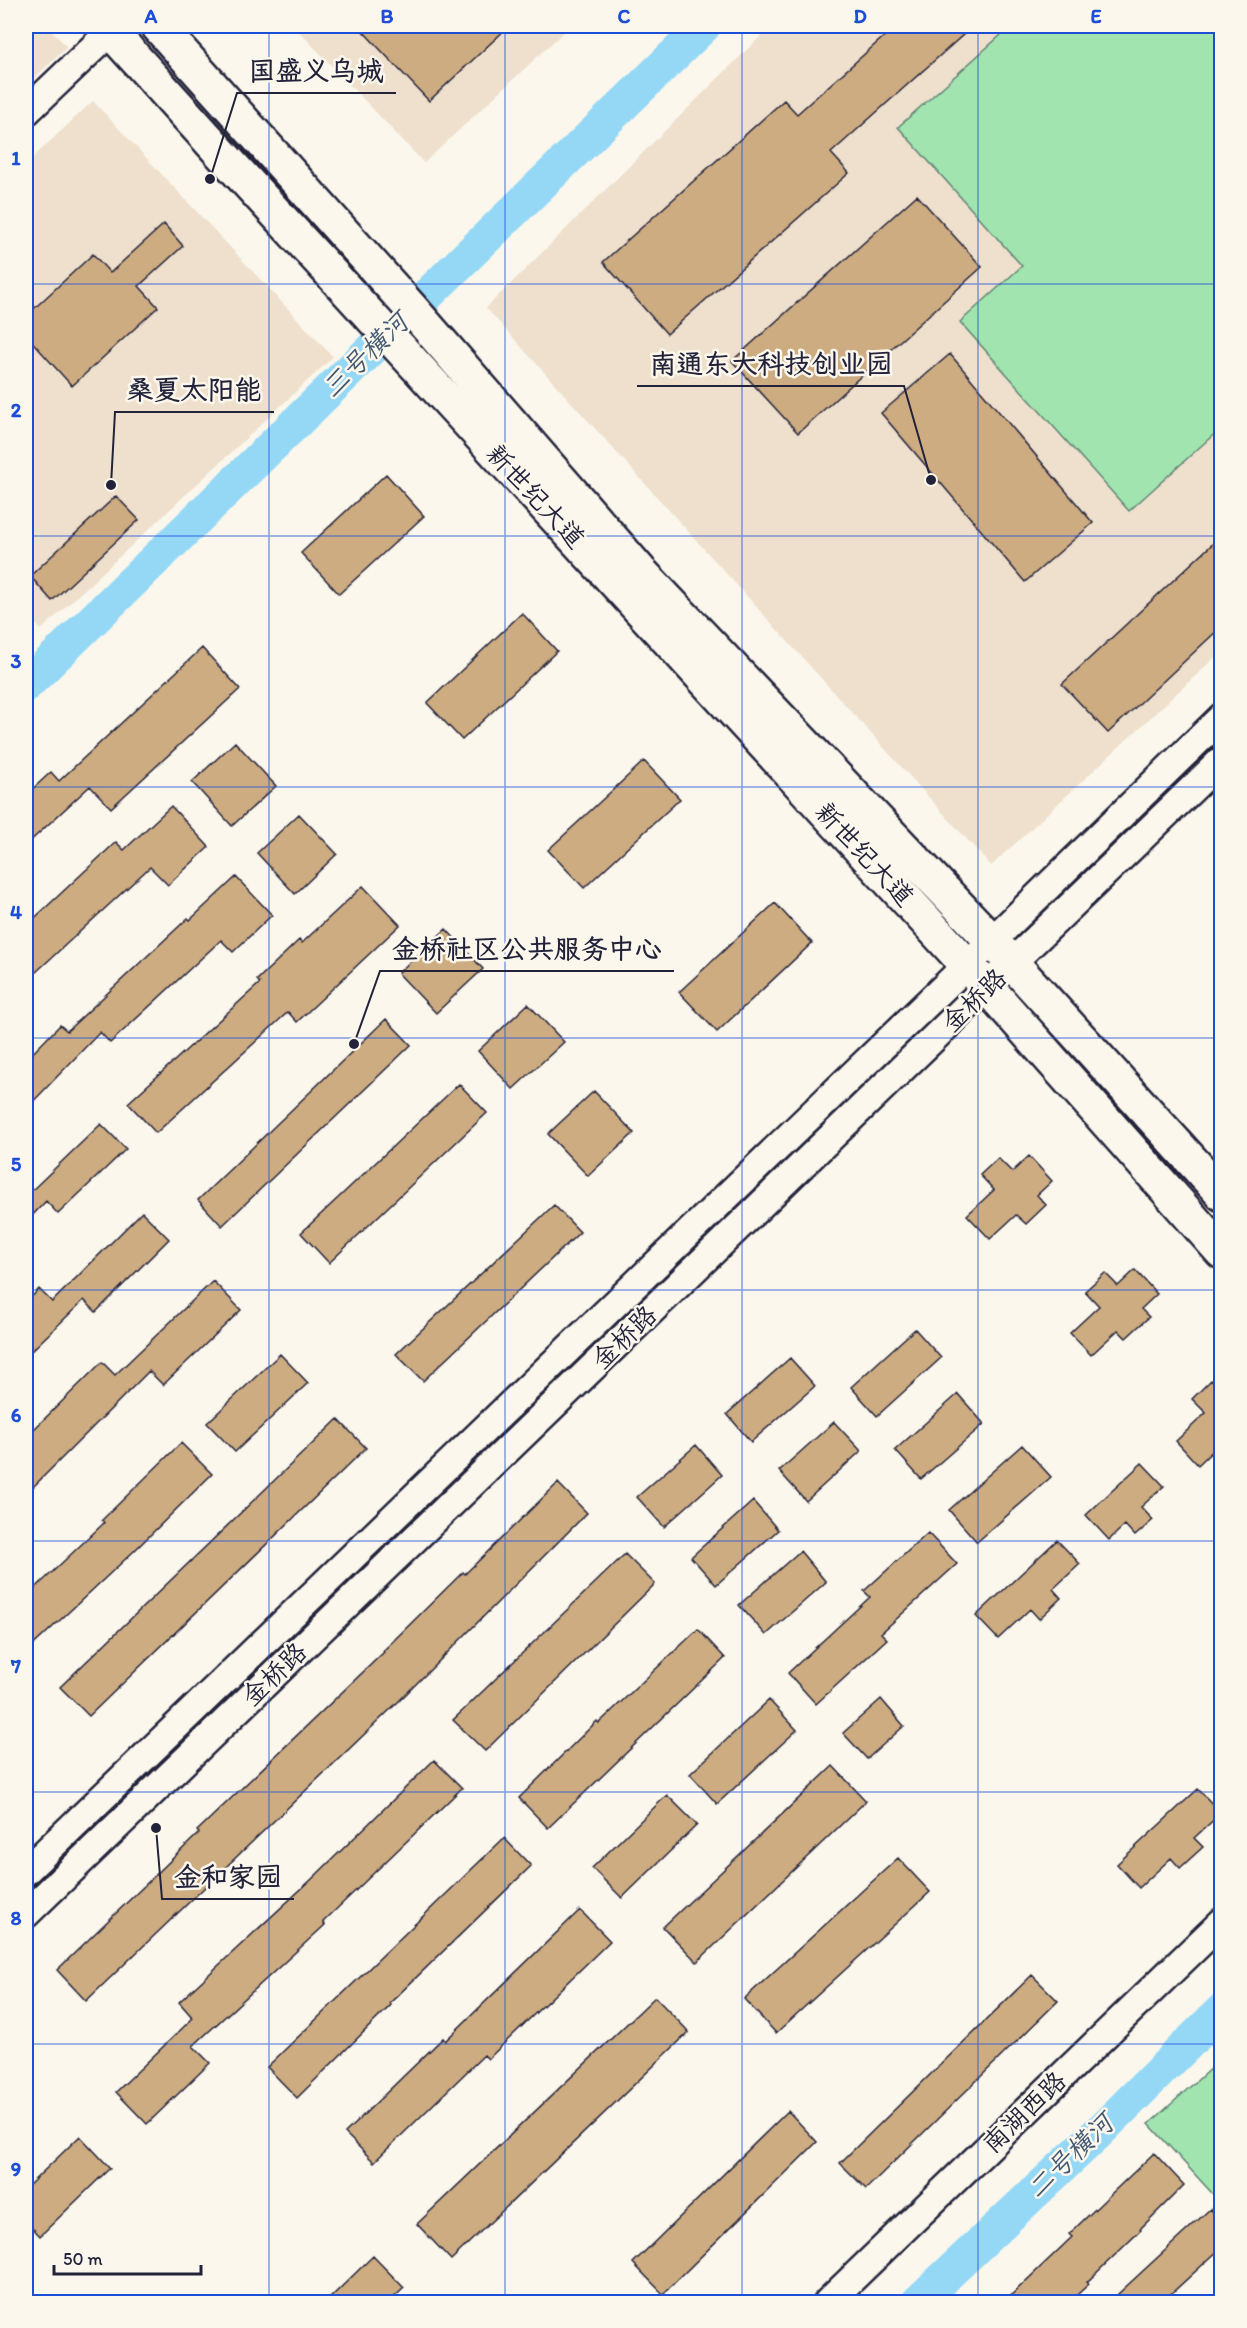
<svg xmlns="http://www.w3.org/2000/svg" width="1247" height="2328" viewBox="0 0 1247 2328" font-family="Itim,'LXGW WenKai TC',sans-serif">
	<rect width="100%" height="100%" fill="#fbf7ec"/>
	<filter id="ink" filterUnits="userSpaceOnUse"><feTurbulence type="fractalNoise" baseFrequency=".0167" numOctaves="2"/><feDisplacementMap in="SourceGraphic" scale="12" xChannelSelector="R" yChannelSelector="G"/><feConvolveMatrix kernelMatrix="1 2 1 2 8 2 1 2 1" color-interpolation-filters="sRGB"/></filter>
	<g filter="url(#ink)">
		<!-- built -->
		<path fill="#eee0cc" d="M26,26H47L67,47L26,86Z
			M294,26H570L424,163Z
			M771,26H1221V652L991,866L486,308Z
			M93,101L333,357L41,630L26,613V164Z"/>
		<!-- green -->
		<path fill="#a1e4af" stroke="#628375" stroke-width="1.5" d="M1011,26H1221V428L1129,511L960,322L1022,266L898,127Z
			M1221,2059V2203L1149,2124Z"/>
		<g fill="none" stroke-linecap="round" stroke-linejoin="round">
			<!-- river -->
			<path stroke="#94d8f6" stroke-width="34" d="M26,685L704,26
				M918,2302L1101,2130L1222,2010"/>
		</g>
		<!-- building -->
		<path fill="#ceac81" stroke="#22223b" stroke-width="1.5" d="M358,26H509L429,101Z
			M896,26H973L831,153L849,173L667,334L603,262L784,100L797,114Z
			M917,195L982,267L798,433L732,361Z
			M164,224L183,246L139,286L158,307L72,386L26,335V316L93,254L110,273Z
			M950,354L1093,523L1025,582L881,413Z
			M386,474L424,516L339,594L301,553Z
			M116,496L139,520L52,601L30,576Z
			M1221,536V627L1108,733L1062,684Z
			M522,613L557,651L462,740L427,703Z
			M202,648L240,689L111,808L90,786L26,845V795L51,772L59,781Z
			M235,742L276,786L232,826L192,782Z
			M644,761L680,799L584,888L548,850Z
			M171,806L209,847L168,885L150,867L35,973L26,962V926L116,842L124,850Z
			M299,814L337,854L295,894L257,853Z
			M236,877L272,915L233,952L221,940L110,1043L100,1032L26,1109V1060L60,1025L67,1031L188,918L190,920Z
			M363,886L400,925L297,1022L288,1012L156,1133L128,1103L260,983L257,980L299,940L302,943Z
			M775,903L812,943L717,1032L679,992Z
			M446,929L483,969L436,1013L398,973Z
			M528,1004L564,1042L513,1089L478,1051Z
			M386,1019L411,1045L222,1226L198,1200Z
			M459,1084L487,1113L329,1263L301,1233Z
			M594,1091L634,1133L588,1176L548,1134Z
			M101,1124L126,1149L58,1214L46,1201L26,1222V1196Z
			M1029,1156L1052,1181L1037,1195L1046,1205L1026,1224L1016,1215L990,1239L967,1215L994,1190L980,1175L998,1158L1012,1172Z
			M554,1205L580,1232L423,1381L396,1354Z
			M142,1212L169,1239L96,1312L84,1300L26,1356V1303L39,1289L52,1302Z
			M1135,1270L1157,1294L1141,1309L1149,1317L1126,1338L1118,1330L1091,1355L1070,1333L1099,1306L1085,1291L1105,1273L1118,1286Z
			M213,1281L241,1310L163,1385L149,1371L26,1494V1437L102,1362L115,1375Z
			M915,1329L941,1358L877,1416L851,1387Z
			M280,1354L308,1383L235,1452L207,1423Z
			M790,1358L815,1386L751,1442L727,1414Z
			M1211,1380L1221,1391V1443L1198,1465L1176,1441L1206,1413L1192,1399Z
			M958,1394L984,1424L921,1479L895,1450Z
			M338,1419L366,1448L89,1716L60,1687Z
			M834,1422L861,1451L806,1501L779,1471Z
			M181,1443L212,1474L133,1552L26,1652V1597L104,1523L102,1520Z
			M696,1445L722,1475L664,1527L637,1497Z
			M1022,1445L1051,1477L977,1542L949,1510Z
			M1142,1463L1164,1486L1141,1507L1153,1520L1135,1536L1125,1525L1109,1540L1086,1515Z
			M558,1483L587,1513L396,1704L86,2001L57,1970L199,1833L197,1831L384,1652L383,1651L463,1572L465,1574Z
			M753,1501L778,1530L716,1585L691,1557Z
			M928,1533L957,1564L881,1633L887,1639L816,1704L788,1673L870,1597L864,1591Z
			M1057,1540L1080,1564L1053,1589L1061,1598L1039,1619L1030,1609L998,1639L976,1616Z
			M800,1551L826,1582L766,1635L739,1605Z
			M625,1554L655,1584L485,1751L453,1720Z
			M698,1629L725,1658L548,1828L519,1798L597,1721L599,1723Z
			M881,1699L904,1726L867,1759L843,1733Z
			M769,1700L797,1730L717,1804L690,1774Z
			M434,1760L462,1788L323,1922L325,1925L193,2046L210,2063L147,2124L116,2092L193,2018L179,2002L312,1879Z
			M833,1766L866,1801L697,1962L663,1927Z
			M1198,1789L1221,1813L1194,1838L1203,1847L1180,1868L1171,1858L1139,1888L1117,1864Z
			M667,1795L697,1825L622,1898L592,1868Z
			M504,1838L531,1866L390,2003L391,2005L297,2098L267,2067Z
			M898,1858L930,1892L776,2033L744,1999Z
			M580,1910L610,1941L488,2059L484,2055L374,2162L345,2133L443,2038L445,2041Z
			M1032,1975L1058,2001L866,2189L840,2163Z
			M655,1997L689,2032L451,2260L417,2224Z
			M788,2111L817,2142L663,2294L633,2263Z
			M80,2136L110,2168L40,2236L26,2221V2188Z
			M1154,2153L1184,2185L1140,2229L1141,2230L1087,2282L1089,2284L1069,2302H1004L1072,2237L1069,2234Z
			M1210,2209L1221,2221V2248L1162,2302H1126L1118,2294Z
			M373,2256L404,2288L389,2302H326Z"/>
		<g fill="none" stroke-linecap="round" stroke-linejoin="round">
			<defs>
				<path id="minor" d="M26,112L116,26
					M26,1871L967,965L1222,717
					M26,1914L1222,760
					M828,2302L1222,1922"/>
				<path id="major" d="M106,26L228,161L987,987L1222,1252
					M158,26L411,308L640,571L992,941L1222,1194"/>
			</defs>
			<!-- minor casing -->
			<use href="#minor" stroke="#22223b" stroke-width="32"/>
			<!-- major casing -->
			<use href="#major" stroke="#22223b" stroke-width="38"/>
			<!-- minor -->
			<use href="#minor" stroke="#fbf7ec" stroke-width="27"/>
			<!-- major -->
			<use href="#major" stroke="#fbf7ec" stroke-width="33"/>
		</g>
	</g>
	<!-- grid -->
	<path fill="none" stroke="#1d4ed8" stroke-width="1.5" stroke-opacity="0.55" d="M269,26V2302M505,26V2302M742,26V2302M978,26V2302M26,284H1222M26,536H1222M26,787H1222M26,1038H1222M26,1290H1222M26,1541H1222M26,1792H1222M26,2044H1222"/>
	<g text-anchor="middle" stroke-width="5" stroke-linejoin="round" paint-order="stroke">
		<!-- street labels -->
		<g font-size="26" fill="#22223b" stroke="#fbf7ec">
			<text transform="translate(536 496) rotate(47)" y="9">新世纪大道</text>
			<text transform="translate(865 854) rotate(47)" y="9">新世纪大道</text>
			<text transform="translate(974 1000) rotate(-44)" y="9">金桥路</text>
			<text transform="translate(624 1337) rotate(-44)" y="9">金桥路</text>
			<text transform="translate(274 1674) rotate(-44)" y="9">金桥路</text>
			<text transform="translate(1024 2112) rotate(-44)" y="9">南湖西路</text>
		</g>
		<!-- water labels -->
		<g font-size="27" font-style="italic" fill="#445973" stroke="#fbf7ec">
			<text transform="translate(365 355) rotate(-44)" y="9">三号横河</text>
			<text transform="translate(1070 2156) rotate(-44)" y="9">二号横河</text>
		</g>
	</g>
	<!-- callouts -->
	<path fill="none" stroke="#22223b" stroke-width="2" d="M210 179L237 93H396M931 480L904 386H637M111 485L115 412H274M354 1044L380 971H674M156 1828L162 1899H294"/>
	<g fill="#22223b" stroke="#fbf7ec" stroke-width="2">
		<circle cx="210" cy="179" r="6"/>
		<circle cx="931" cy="480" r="6"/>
		<circle cx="111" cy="485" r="6"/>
		<circle cx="354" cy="1044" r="6"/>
		<circle cx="156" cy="1828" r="6"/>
	</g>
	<g font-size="27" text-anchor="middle" font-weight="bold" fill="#22223b" stroke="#fbf7ec" stroke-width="5" stroke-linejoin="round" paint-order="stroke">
		<text x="316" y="80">国盛义乌城</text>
		<text x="771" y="373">南通东大科技创业园</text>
		<text x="194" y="399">桑夏太阳能</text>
		<text x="527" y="958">金桥社区公共服务中心</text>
		<text x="228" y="1886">金和家园</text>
	</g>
	<!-- margin -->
	<rect width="1247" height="2328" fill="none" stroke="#fbf7ec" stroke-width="66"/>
	<!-- scale -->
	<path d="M54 2265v9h147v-9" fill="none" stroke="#22223b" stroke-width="3"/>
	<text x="63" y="2265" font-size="18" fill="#22223b" stroke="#fbf7ec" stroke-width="4.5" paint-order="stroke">50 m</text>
	<rect x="33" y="33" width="1181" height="2262" fill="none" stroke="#1d4ed8" stroke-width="2"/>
	<g font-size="20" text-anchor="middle" font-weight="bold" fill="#1d4ed8">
		<text x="151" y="23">A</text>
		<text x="387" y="23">B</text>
		<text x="624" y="23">C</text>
		<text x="860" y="23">D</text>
		<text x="1096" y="23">E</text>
		<text x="16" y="165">1</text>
		<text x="16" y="417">2</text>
		<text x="16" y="668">3</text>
		<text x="16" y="919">4</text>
		<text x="16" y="1171">5</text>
		<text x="16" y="1422">6</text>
		<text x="16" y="1673">7</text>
		<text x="16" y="1925">8</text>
		<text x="16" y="2176">9</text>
	</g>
</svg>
